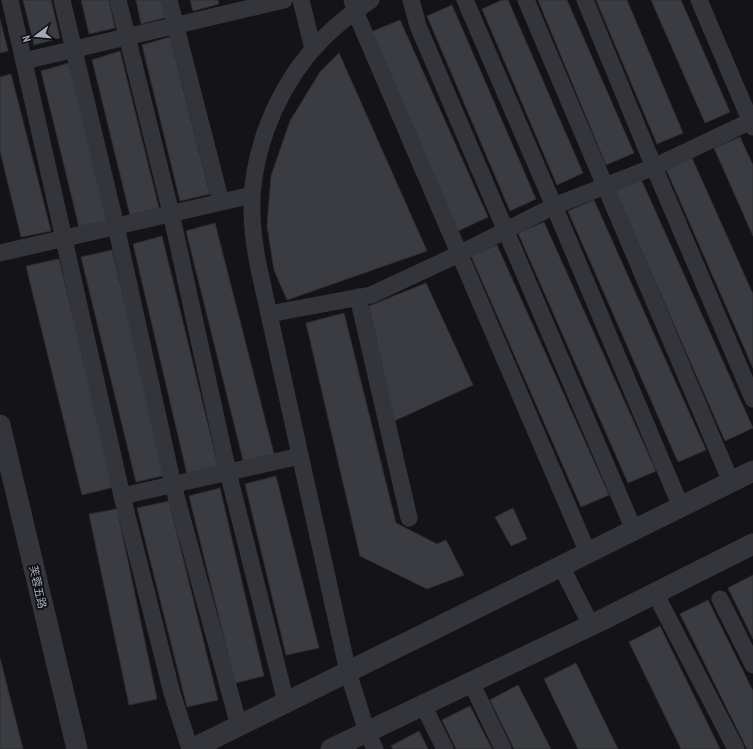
<svg xmlns="http://www.w3.org/2000/svg" width="753" height="749" viewBox="0 0 753 749" font-family="'PT Sans Narrow','Noto Sans SC',sans-serif">
	<rect width="100%" height="100%" fill="#141416"/>
	<!-- building -->
	<path fill="#3b3c41" stroke="#2e2e32" d="M23,0H51L60,38L34,45Z
		M81,0H109L115,28L89,34Z
		M136,0H163L168,17L141,24Z
		M190,0H218L219,4L193,11Z
		M502,0H508L583,173L557,185L482,9Z
		M538,0H567L634,153L606,165Z
		M596,0H627L683,133L657,144Z
		M651,0H681L730,112L705,123Z
		M452,5L536,199L510,211L427,16Z
		M0,19L8,51L0,53Z
		M400,20L488,217L458,231L371,32Z
		M170,37L210,194L180,201L142,45Z
		M120,51L159,208L130,215L92,60Z
		M339,53L427,251L287,300L274,270L267,226L271,176L290,121L320,72Z
		M69,63L109,220L79,227L41,71Z
		M11,74L51,231L21,237L0,151V77Z
		M740,137L753,165V236L714,148Z
		M692,158L753,294V368L666,169Z
		M641,179L753,428L725,441L615,190Z
		M594,200L706,450L678,462L568,211Z
		M544,222L656,471L628,483L518,233Z
		M215,223L274,454L244,464L186,231Z
		M162,236L218,466L187,474L133,244Z
		M497,245L609,495L581,507L471,256Z
		M112,250L166,475L136,482L81,257Z
		M59,259L114,487L82,495L26,266Z
		M426,283L473,385L394,421L369,306Z
		M344,313L396,523L437,544L446,540L464,575L427,589L360,556L306,323Z
		M276,476L319,648L286,655L245,484Z
		M220,488L264,676L235,683L189,496Z
		M169,501L218,700L187,707L137,508Z
		M513,508L527,539L511,546L495,517Z
		M117,509L157,699L129,705L89,514Z
		M753,575V639L728,588Z
		M708,600L753,691V749H747L680,614Z
		M660,626L720,749H681L629,642Z
		M0,658L23,749H0Z
		M576,663L618,749H578L544,679Z
		M518,685L551,749H514L490,700Z
		M470,706L492,749H456L442,720Z
		M419,731L428,749H393L391,746Z"/>
	<g fill="none" stroke-linecap="round" stroke-linejoin="round">
		<!-- minor -->
		<path stroke="#34353b" stroke-width="17" d="M10,0L122,496L172,693L190,749
			M62,0L116,226L173,485L239,726
			M118,0L171,213L228,472L286,702
			M169,0L221,202
			M301,0L313,49
			M352,0L355,11L588,553
			M371,0C320,33 287,73 266,130C257,156 251,184 252,211C252,231 255,249 259,269L348,672L367,732L375,749
			M411,0L418,26L634,530
			M465,0L554,206L681,507
			M526,0L731,482
			M585,0L654,167L753,399
			M699,0L753,127
			M24,61L284,0
			M0,253L252,195
			M358,297L409,518
			M269,314L371,295L459,254L554,206L654,167L753,120
			M122,496L300,456
			M561,566L591,625
			M655,593L736,749
			M720,599L753,665
			M471,682L503,749
			M423,705L445,749"/>
		<!-- tertiary -->
		<path stroke="#34353b" stroke-width="21" d="M0,425L77,749
			M192,749L753,471
			M331,749L600,621L753,544"/>
	</g>
	<g text-anchor="middle" stroke-width="3.5" stroke-linejoin="round" paint-order="stroke">
		<!-- street labels -->
		<g font-size="11" fill="#a4a8b8" stroke="#0f0f11">
			<text transform="translate(38 587) rotate(77)" y="4">芙蓉五路</text>
		</g>
	</g>
	<!-- north arrow -->
	<g transform="translate(36 36) rotate(254)" stroke="#0f0f11" stroke-width="3" paint-order="stroke">
	<path d="M0-3L7 15L0 10L-7 15Z" fill="#a4a8b8"/>
	<text y="-6" font-size="11" font-weight="bold" text-anchor="middle" fill="#a4a8b8">N</text>
	</g>
</svg>
